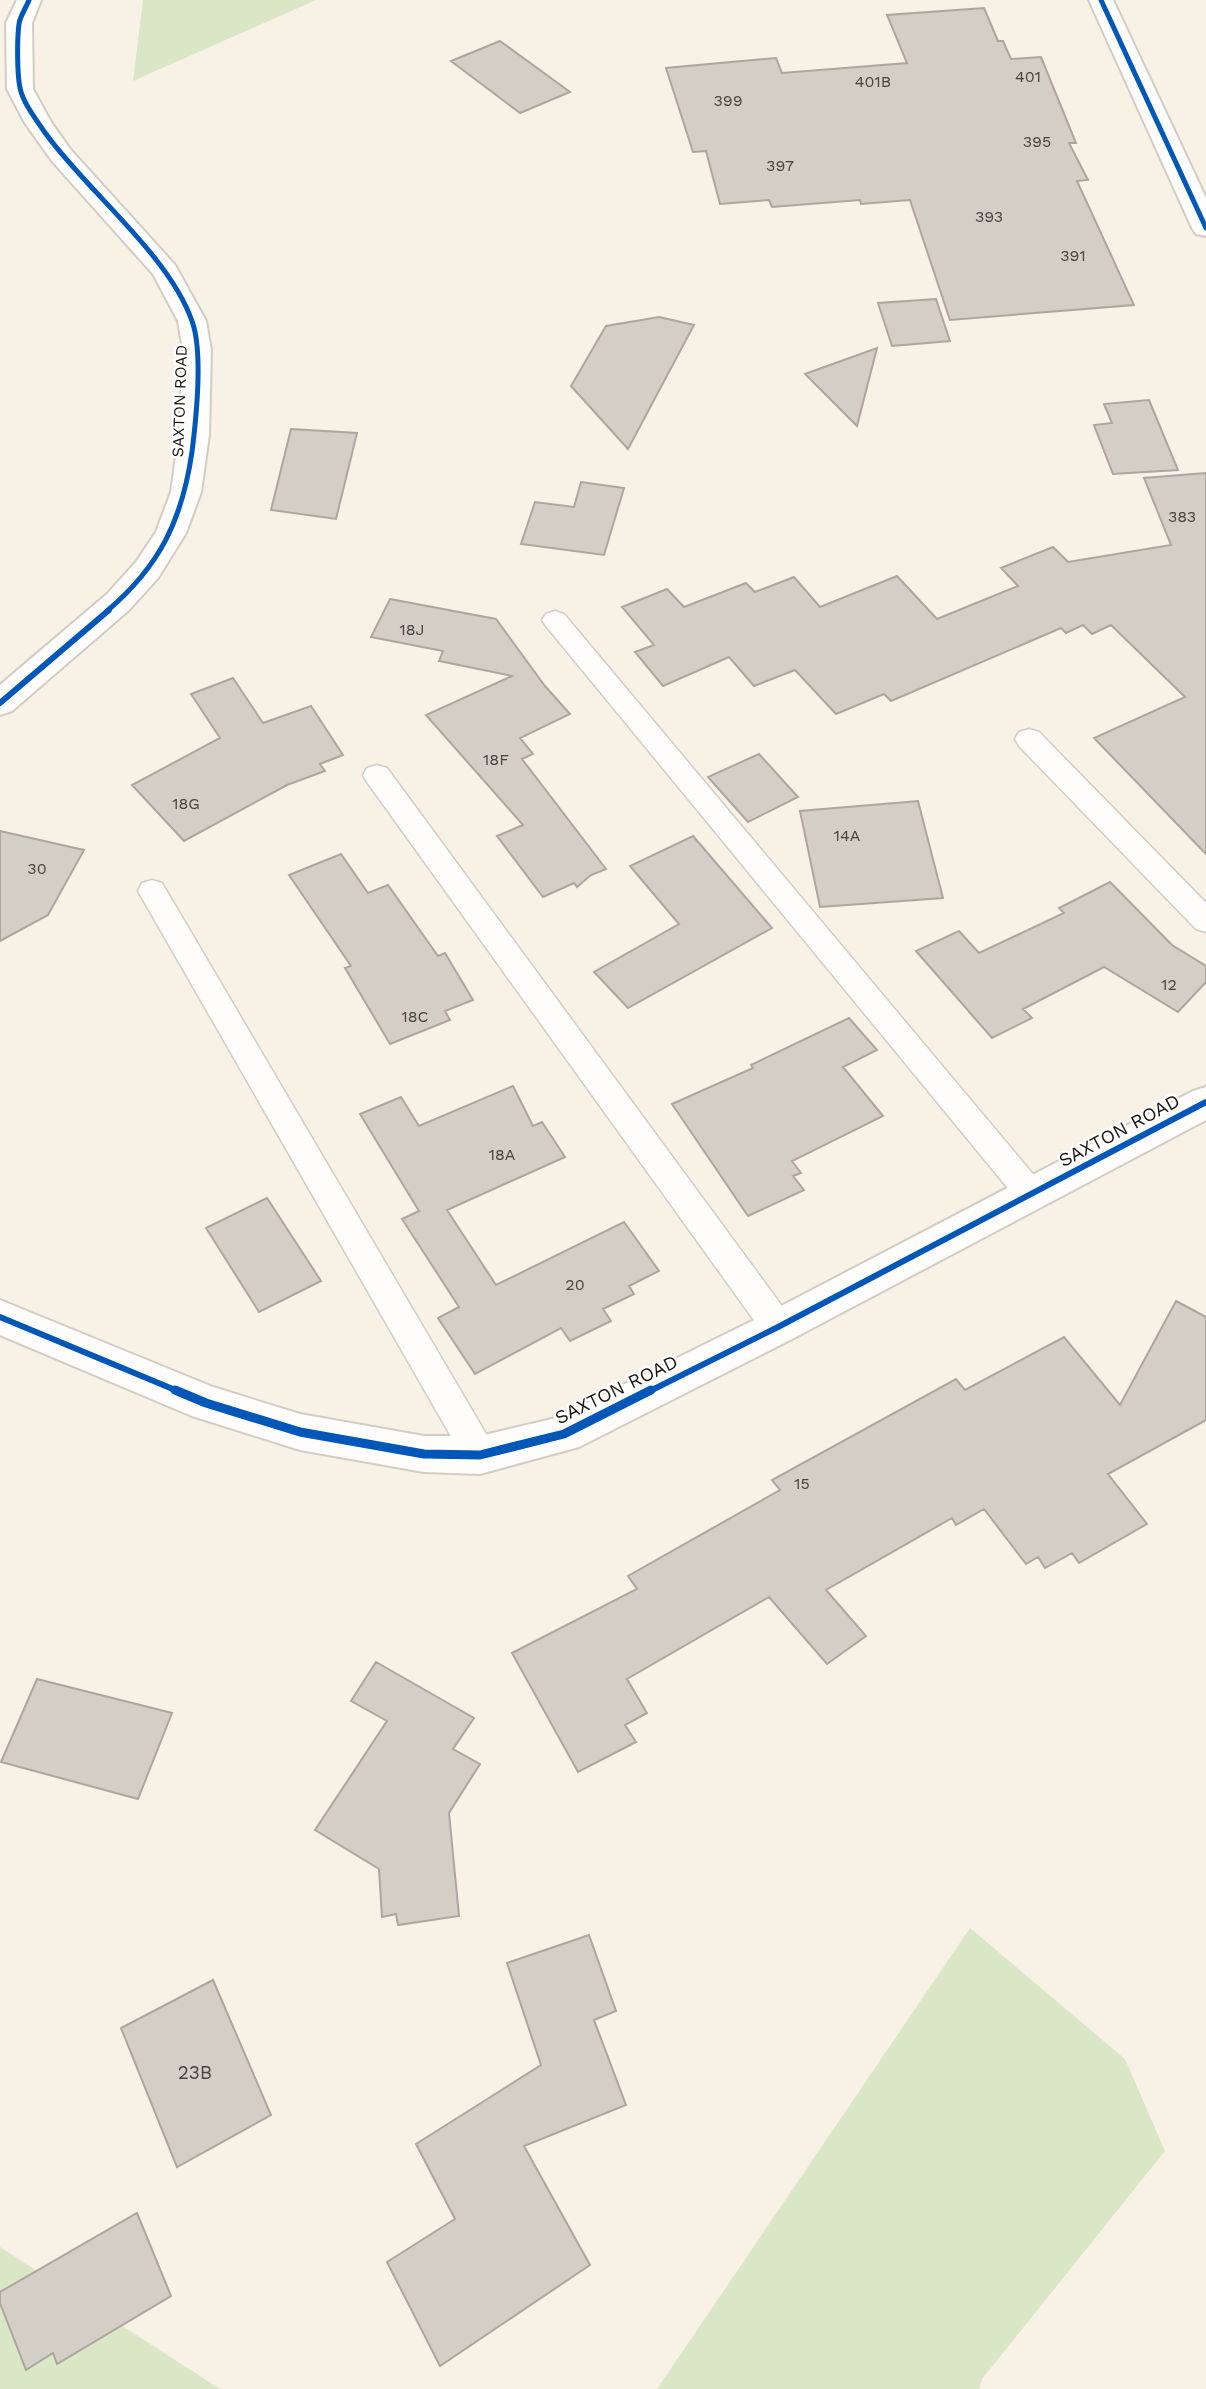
<svg xmlns="http://www.w3.org/2000/svg" width="1206" height="2389" viewBox="0 0 1206 2389" font-family="'Work Sans',sans-serif">
	<rect width="100%" height="100%" fill="#f7f1e6"/>
	<!-- green -->
	<path fill="#dae7c6" d="M143,0H316L133,81Z
		M970,1928L1125,2059L1165,2151L982,2379L979,2389H657Z
		M0,2247L220,2389H0Z"/>
	<!-- building -->
	<path fill="#d3cec6" stroke="#aca79e" stroke-width="2" d="M984,8L998,41H1003L1011,59L1041,57L1076,143H1069L1088,180L1077,181L1134,305L950,320L910,200L861,204L860,200L772,207L769,200L720,204L706,151L693,152L666,68L776,58L782,73L907,63L887,15Z
		M500,41L570,92L520,113L451,61Z
		M936,299L950,341L892,346L878,303Z
		M659,317L694,325L628,449L571,386L606,326Z
		M877,348L857,426L805,374Z
		M1149,400L1178,470L1113,474L1094,425L1112,423L1104,404Z
		M291,429L357,433L336,519L271,510Z
		M1206,473V854L1094,738L1185,697L1111,625L1092,634L1083,625L1066,633L1061,628L891,701L884,694L836,714L795,670L754,686L729,657L663,686L635,652L654,645L622,607L667,589L684,607L746,583L755,592L794,577L820,607L897,576L937,619L1018,586L1001,568L1053,547L1068,562L1171,545L1144,478Z
		M581,482L624,488L604,555L521,544L535,502L574,507Z
		M390,599L496,619L545,686L570,714L520,738L533,754L522,759L606,869L591,875L577,887L574,883L543,897L497,836L523,825L426,715L512,676L439,661L443,651L371,637Z
		M233,678L263,723L311,706L343,755L320,764L325,771L287,785L184,841L132,785L220,738L191,694Z
		M759,754L798,797L748,822L708,777Z
		M918,801L943,898L820,907L800,811Z
		M0,831L84,850L48,915L0,941Z
		M693,836L772,928L628,1008L594,972L679,924L630,866Z
		M341,854L368,893L388,885L438,956L445,953L473,1000L445,1011L450,1020L390,1044L345,968L351,966L289,875Z
		M1110,882L1172,945L1206,966V982L1178,1012L1104,967L1023,1009L1032,1018L992,1038L916,951L959,931L979,953L1064,913L1059,908Z
		M849,1018L877,1050L843,1067L883,1116L792,1161L801,1173L793,1176L804,1190L748,1216L672,1104L753,1068L751,1065Z
		M513,1086L533,1126L542,1122L565,1157L447,1210L496,1285L624,1222L659,1271L629,1286L634,1294L603,1309L611,1321L570,1341L561,1328L475,1374L438,1318L459,1307L402,1219L419,1211L360,1114L401,1097L419,1126Z
		M267,1198L321,1281L259,1312L206,1228Z
		M1176,1301L1206,1317V1420L1108,1474L1147,1524L1079,1563L1072,1553L1045,1568L1038,1557L1026,1564L984,1509L956,1525L952,1518L826,1590L866,1636L827,1664L769,1597L627,1679L647,1713L625,1725L636,1742L578,1772L512,1653L637,1589L628,1576L780,1490L772,1480L956,1379L965,1390L1064,1337L1120,1405Z
		M376,1662L474,1718L453,1749L480,1764L449,1813L459,1916L398,1925L396,1914L382,1917L379,1869L315,1830L387,1721L351,1701Z
		M37,1679L172,1713L138,1799L1,1762Z
		M589,1935L616,2011L594,2020L626,2105L524,2146L590,2265L440,2366L387,2262L455,2219L416,2144L541,2065L507,1963Z
		M213,1980L271,2115L177,2167L121,2028Z
		M137,2213L171,2296L57,2364L53,2353L26,2370L0,2303V2292Z"/>
	<g fill="none" stroke-linecap="round" stroke-linejoin="round">
		<defs>
			<path id="lane" d="M555,611L564,614L1042,1185L1047,1194L1042,1203L1031,1207L1020,1203L546,626L542,620L546,614Z
				M1029,729L1039,732L1206,903V932L1196,929L1019,746L1015,739L1019,732Z
				M377,765L387,768L790,1317L794,1327L790,1337L778,1341L766,1337L367,782L363,775L367,768Z
				M152,880L162,883L492,1444L497,1455L492,1466L480,1470L468,1466L138,891L142,883Z"/>
			<path id="street" d="M17,0H41L32,23L33,89L51,122L70,149L175,265L206,321L211,350L209,435L201,492L186,533L158,578L129,610L12,711L0,715V685L107,594L136,562L156,532L171,492L179,435L183,350L178,321L153,274L52,161L25,123L7,89L6,23Z
				M1206,1087V1120L792,1339L579,1447L480,1474L424,1472L300,1450L192,1416L0,1335V1300L213,1387L300,1414L424,1436H480L556,1418L764,1315L1193,1091Z"/>
			<path id="secondary" d="M1089,0H1113L1206,198V236L1196,234L1192,228Z"/>
		</defs>
		<!-- lane casing -->
		<use href="#lane" stroke="#d2cdc4" stroke-width="3"/>
		<!-- street casing -->
		<use href="#street" stroke="#d2cdc4" stroke-width="4"/>
		<!-- secondary casing -->
		<use href="#secondary" stroke="#d2cdc4" stroke-width="4"/>
		<!-- lane -->
		<use href="#lane" fill="#fefdfb" fill-rule="evenodd"/>
		<!-- street -->
		<use href="#street" fill="#fefdfb" fill-rule="evenodd"/>
		<!-- secondary -->
		<use href="#secondary" fill="#fefdfb" fill-rule="evenodd"/>
		<defs>
			<path id="cycleway-far2" d="M29,0C26,8 20,16 19,24C17,39 17,73 20,88C23,103 37,121 46,134C88,192 169,255 192,321C203,351 196,420 192,452C182,520 160,566 107,611
				M1101,0L1206,228"/>
			<path id="cycleway-far1" d="M0,703L109,610
				M0,1317L180,1392
				M648,1392L778,1327L1206,1102"/>
			<path id="cycleway" d="M175,1390L206,1403L300,1432L424,1454L480,1455L564,1434L651,1390"/>
		</defs>
		<!-- cycleway-far2 casing -->
		<use href="#cycleway-far2" stroke="#fff" stroke-width="9"/>
		<!-- cycleway-far1 casing -->
		<use href="#cycleway-far1" stroke="#fff" stroke-width="10"/>
		<!-- cycleway casing -->
		<use href="#cycleway" stroke="#fff" stroke-width="13"/>
		<!-- cycleway-far2 -->
		<use href="#cycleway-far2" stroke="#0057b8" stroke-width="5"/>
		<!-- cycleway-far1 -->
		<use href="#cycleway-far1" stroke="#0057b8" stroke-width="6"/>
		<!-- cycleway -->
		<use href="#cycleway" stroke="#0057b8" stroke-width="9"/>
	</g>
	<g text-anchor="middle" stroke-width="5" stroke-linejoin="round" paint-order="stroke">
		<!-- number labels -->
		<g font-size="16" fill="#47423c">
			<text x="1028" y="82">401</text>
			<text x="873" y="87">401B</text>
			<text x="728" y="106">399</text>
			<text x="1037" y="147">395</text>
			<text x="780" y="171">397</text>
			<text x="989" y="222">393</text>
			<text x="1073" y="261">391</text>
			<text x="1182" y="522">383</text>
			<text x="412" y="635">18J</text>
			<text x="496" y="765">18F</text>
			<text x="186" y="809">18G</text>
			<text x="847" y="841">14A</text>
			<text x="37" y="874">30</text>
			<text x="1169" y="990">12</text>
			<text x="415" y="1022">18C</text>
			<text x="502" y="1160">18A</text>
			<text x="575" y="1290">20</text>
			<text x="802" y="1489">15</text>
		</g>
		<!-- far-street labels -->
		<g font-size="16" fill="#18140e" stroke="#fff">
			<text transform="translate(179 401) rotate(-88)" y="6">SAXTON ROAD</text>
		</g>
		<!-- street labels -->
		<g font-size="19" fill="#18140e" stroke="#fff">
			<text transform="translate(1119 1130) rotate(-28)" y="7">SAXTON ROAD</text>
			<text transform="translate(616 1389) rotate(-26)" y="7">SAXTON ROAD</text>
		</g>
		<!-- near-number labels -->
		<g font-size="19" fill="#47423c">
			<text x="195" y="2079">23B</text>
		</g>
	</g>
</svg>
